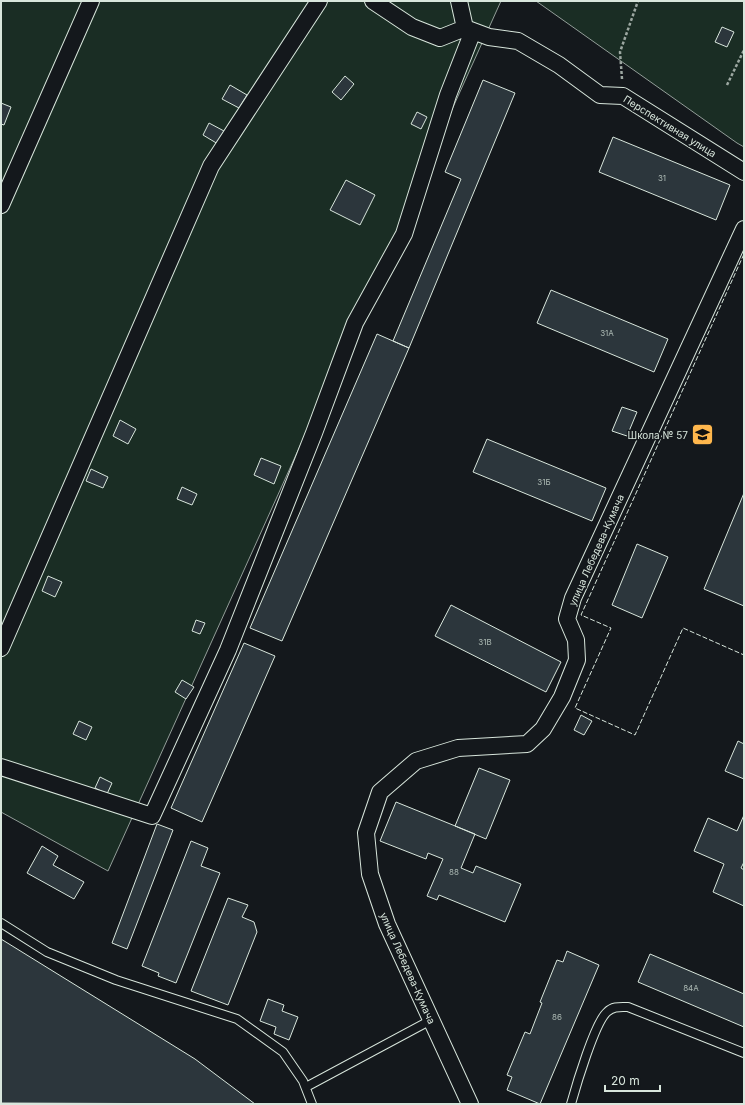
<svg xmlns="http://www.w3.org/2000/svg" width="745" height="1105" viewBox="0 0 745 1105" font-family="Inter,sans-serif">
	<rect width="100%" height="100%" fill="#14181c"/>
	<!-- green -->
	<path fill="#1a2d24" stroke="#939e99" d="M1,1H501L108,871L1,812Z
		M536,1H744V147L737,143Z"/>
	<!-- building -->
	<path fill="#2c363c" stroke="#d8e6dc" d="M722,27L734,32L727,47L715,42Z
		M345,76L354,84L341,100L332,92Z
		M483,80L515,93L409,348L393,341L461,179L445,172Z
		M230,85L247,95L239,108L222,99Z
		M1,103L11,107L4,125L1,124Z
		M417,112L427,117L421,129L411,124Z
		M209,123L224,131L218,144L203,135Z
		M613,137L730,185L716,220L599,172Z
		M346,180L375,195L360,225L330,210Z
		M551,290L668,339L654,372L537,323Z
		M377,334L409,348L282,641L250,628Z
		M622,407L637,412L627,436L612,431Z
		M120,420L136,429L128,444L113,436Z
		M487,439L606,488L592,521L473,472Z
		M261,458L281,466L274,484L254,475Z
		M91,469L108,477L103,488L86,481Z
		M182,487L197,494L192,505L177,499Z
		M744,493V606L704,589Z
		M637,544L668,557L642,618L612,605Z
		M48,576L62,582L55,597L42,591Z
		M451,605L561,662L546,692L435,636Z
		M196,620L205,623L200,634L192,631Z
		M244,643L275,656L202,822L171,808Z
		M182,680L194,687L186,699L175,692Z
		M581,715L592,721L584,735L574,730Z
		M79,721L92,727L86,740L73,734Z
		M738,741L744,744V779L725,771Z
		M479,768L510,780L486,839L455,826Z
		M100,777L112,783L107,794L95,788Z
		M396,802L475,834L461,868L473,873L476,866L521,884L505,922L439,895L437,900L427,896L443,859L428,853L426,859L380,841Z
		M744,815V862L741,868L744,870V906L713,892L724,864L694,851L708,818L737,831Z
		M157,824L173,830L127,949L112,943Z
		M191,841L208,848L201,866L220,873L176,983L158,976L159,973L142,966Z
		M42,846L58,856L53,865L84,882L74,899L27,873Z
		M228,898L248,905L242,917L254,922L257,932L228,1005L191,991Z
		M1,939L195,1059L255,1104L1,1103Z
		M567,951L599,965L540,1104L507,1090L512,1077L507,1075L525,1032L530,1034L542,1003L540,1002L557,960L563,962Z
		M650,954L744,994V1027L638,982Z
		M268,999L284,1005L282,1011L298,1017L289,1040L274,1034L276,1027L260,1021Z"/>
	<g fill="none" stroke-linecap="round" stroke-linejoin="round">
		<defs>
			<path id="service" d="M1,923L47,952L116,980L237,1019L283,1052L303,1081L312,1104
				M306,1087L431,1020
				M571,1104C576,1086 595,1022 607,1012C613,1006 620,1007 628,1007L744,1053"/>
			<path id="minor" d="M373,1L412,27L440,38L465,28L489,37L518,41L559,65L600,95L623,96L744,172
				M459,1L465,28
				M1,205L91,1
				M1,648L211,166L319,1
				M1,767L152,816L228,650L314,433L355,323L404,234L448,95L473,31
				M470,1104L387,924L370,874L366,833L380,792L416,761L458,748L527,744L543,729L562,697L577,660L576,640L567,619L573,598L744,229"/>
		</defs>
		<!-- service casing -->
		<use href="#service" stroke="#d8e6dc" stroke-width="10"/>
		<!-- minor casing -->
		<use href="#minor" stroke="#d8e6dc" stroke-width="18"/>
		<!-- path -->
		<path stroke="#9da8a2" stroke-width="2.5" stroke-dasharray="3 2" stroke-linecap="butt" d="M622,79L620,52L638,1
			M727,85L744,50"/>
		<!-- service -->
		<use href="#service" stroke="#14181c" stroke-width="8"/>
		<!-- minor -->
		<use href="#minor" stroke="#14181c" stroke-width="16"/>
		<!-- fence -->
		<path stroke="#d8e6dc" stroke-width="1" stroke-dasharray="5 2" stroke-linecap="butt" d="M744,254L581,615L611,628L575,708L635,735L683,628L744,655"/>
	</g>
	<!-- icons -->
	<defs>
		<symbol id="school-square" viewBox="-11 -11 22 22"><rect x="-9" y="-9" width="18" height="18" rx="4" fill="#ffb74d" stroke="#14181c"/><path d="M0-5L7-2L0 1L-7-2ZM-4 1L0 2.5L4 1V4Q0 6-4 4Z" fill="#111"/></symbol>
	</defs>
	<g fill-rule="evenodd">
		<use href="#school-square" x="690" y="422" width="25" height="25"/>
	</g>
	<g text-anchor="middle" stroke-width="3" stroke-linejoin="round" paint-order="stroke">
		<!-- number labels -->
		<g font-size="8" fill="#adbab4">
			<text x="662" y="181">31</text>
			<text x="607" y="336">31А</text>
			<text x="544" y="485">31Б</text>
			<text x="485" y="645">31В</text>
			<text x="454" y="875">88</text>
			<text x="691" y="991">84А</text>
			<text x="557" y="1020">86</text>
		</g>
		<!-- street labels -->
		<g font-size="10" fill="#d8e6dc" stroke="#14181c">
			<text transform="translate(670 126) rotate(32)" y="4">Перспективная улица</text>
			<text transform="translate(596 550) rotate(-66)" y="4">улица Лебедева-Кумача</text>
			<text transform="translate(408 968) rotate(66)" y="4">улица Лебедева-Кумача</text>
		</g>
		<!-- poi labels -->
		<g font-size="10" fill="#d8e6dc" stroke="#14181c" text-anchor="end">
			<text x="688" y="439">Школа № 57</text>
		</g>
	</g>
	<!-- border -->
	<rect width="745" height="1105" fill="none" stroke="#d8e6dc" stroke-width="4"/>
	<!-- scale -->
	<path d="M605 1085v6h55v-6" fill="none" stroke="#d8e6dc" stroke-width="2"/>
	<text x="611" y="1085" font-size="12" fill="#d8e6dc" stroke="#14181c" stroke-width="3" paint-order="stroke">20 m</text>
</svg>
